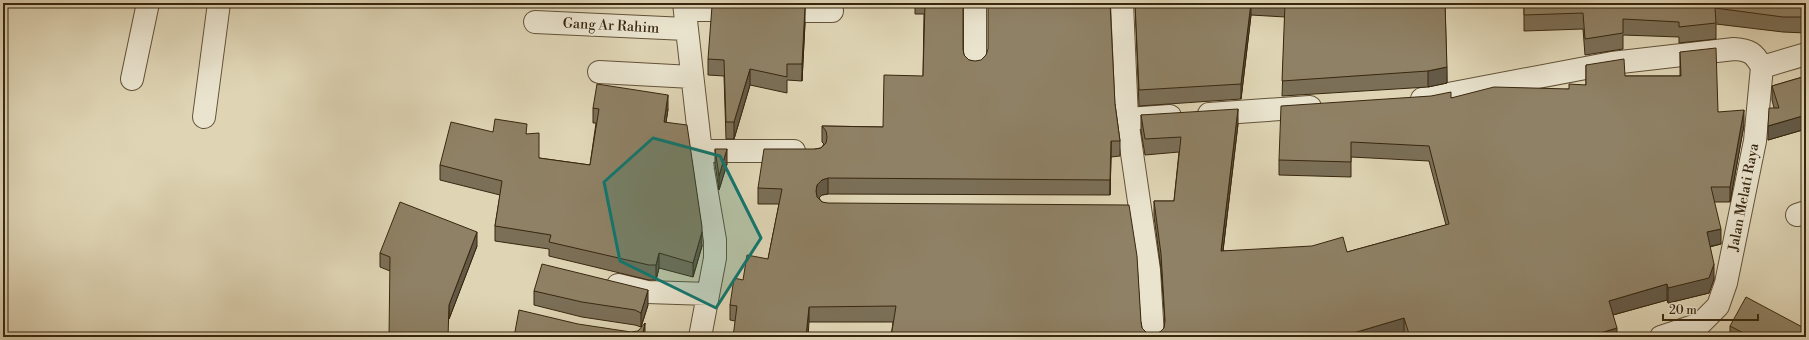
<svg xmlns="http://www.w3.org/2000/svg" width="1809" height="340" viewBox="0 0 1809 340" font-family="'Libre Bodoni',serif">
	<rect width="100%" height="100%" fill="#dfd5b5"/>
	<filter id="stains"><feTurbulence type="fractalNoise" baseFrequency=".005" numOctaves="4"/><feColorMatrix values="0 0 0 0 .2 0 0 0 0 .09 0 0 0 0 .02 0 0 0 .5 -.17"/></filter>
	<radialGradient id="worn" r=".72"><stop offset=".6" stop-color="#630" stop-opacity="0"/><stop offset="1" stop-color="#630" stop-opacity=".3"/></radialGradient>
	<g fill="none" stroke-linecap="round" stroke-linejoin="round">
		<defs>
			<path id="minor" d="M684,3L703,170L715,240V258L700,337
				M975,3V64
				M1122,3L1127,119L1149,270L1153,337
				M685,10H740
				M775,11H832
				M535,22L686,29
				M1762,67L1806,54
				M599,72L692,77
				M132,79L148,3
				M1422,99L1612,63L1734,49C1750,50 1754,53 1762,67
				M1209,114L1310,107
				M204,117L219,3
				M1127,119L1170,116
				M700,151H794
				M1797,215L1806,212
				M618,285L647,292L708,294
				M1661,337L1700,324L1718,306L1726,283L1755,141L1762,67"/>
		</defs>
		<!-- minor casing -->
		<use href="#minor" stroke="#625238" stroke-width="24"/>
		<!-- minor -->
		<use href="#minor" stroke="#eae4cf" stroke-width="22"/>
	</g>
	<!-- wall -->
	<path fill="#7b6f57" stroke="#38270e" d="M915,3H963V49L964,55L969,60L1115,104L1120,141V156L1111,157L1110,195L828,194L822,195L819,198L822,202L1141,322L1142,328L1147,333L1154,334L1160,332L1164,328L1165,324L1161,269L1154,216V201H1174L1179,152L1145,155L1141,131V115L1238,124L1223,251L1347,252L1446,225L1429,161L1351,157V177L1279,175V160L1451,98L1569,89L1586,85V65L1625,76H1680V52L1718,112L1744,125L1730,202H1714L1721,244L1710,247L1714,279L1709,293L1668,303L1667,300L1613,315L1617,337H1405L1404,333L1391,337H891L893,322H809L735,321L730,320V305L743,280L768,259L779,204H758V188L815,149L821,148L824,144L822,142V126L883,127L923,76L924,14H915Z
		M1135,3H1445L1447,83L1428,87L1282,96L1285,17L1251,15L1241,99L1139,106Z
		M1524,3H1806V33L1783,32L1716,24V39L1679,43V37L1623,35V49L1585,55L1583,29L1524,31Z
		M805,23L802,81L787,80V93L750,85L734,139H726L724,76L708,75V59Z
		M1806,76V129L1768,140L1774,108L1772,100V86Z
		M593,108L668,109L666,122L702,246L693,277L659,268L656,280H649L549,256V249L495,241V226L500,195L440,180V165L493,132L527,134L539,158L590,165L596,123H593Z
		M715,149L727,164L719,190L715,164Z
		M477,246L449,319L390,271L380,267V253Z
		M534,291L648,305L641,327L635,325L582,317L534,305Z
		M1730,326L1806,337H1730Z"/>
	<!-- shaded-wall -->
	<path fill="#645a47" stroke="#38270e" d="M1251,3V15L1241,99V84Z
		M805,7V23L802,81V64Z
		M1447,67V83L1428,87V71Z
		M750,69V85L734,139V122Z
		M668,95V109L664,136V122Z
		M1238,109V124L1221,267V251Z
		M1744,110V125L1730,202V187Z
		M1806,115V129L1768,140V126Z
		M1111,141V157L1110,195V180Z
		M727,149V164L719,190V176Z
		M828,178V194L822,195L817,200L816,191L817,185L822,180Z
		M1721,229V244L1707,247V232Z
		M477,232V246L449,319V305Z
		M702,232V246L693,277V263Z
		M659,253V268L656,280V265Z
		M1714,264V279L1709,293L1668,303V288Z
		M1667,284V300L1609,316V301Z
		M648,290V305L641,327V313Z
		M809,307V322L808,337H806Z
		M1404,318V333L1391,337H1350V334Z
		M645,323V337H642Z
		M1617,328V337H1587Z"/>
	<!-- building -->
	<path fill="#8f8165" stroke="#38270e" d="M925,3H963V49L964,55L969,60L975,61L981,60L986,55L988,49V3H1110L1115,104L1120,141H1111L1110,180L828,178L822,180L817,185L816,191L817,197L822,202L828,203L1129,205L1137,256L1141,322L1142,328L1147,333L1154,334L1160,332L1164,328L1165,321L1161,254L1154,201H1174L1181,137L1145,139L1141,115L1238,109L1221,251L1312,246L1343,237L1347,252L1449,224L1429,146L1351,142V162L1279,160L1281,106L1431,96L1451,92V98L1494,87L1569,89V84L1586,85V65L1624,59L1625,76H1681L1680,52L1716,48L1718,112L1744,110L1730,187H1711L1721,229L1707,232L1714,264L1709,278L1668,288L1667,284L1609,301L1617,328L1587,337H1410L1404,318L1350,334L1351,337H891L896,306L809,307L806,337H733L737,306L730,305L734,278L743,280L747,255L768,259L782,189L758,188L764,149H815L821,148L826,143L827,137L826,131L822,126L883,127L884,75L923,76Z
		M1135,3H1251L1241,84L1139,90Z
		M1285,3H1445L1447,67L1428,71L1282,81Z
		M1524,3H1806V17H1783L1715,8L1716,23L1679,27V22L1623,19V33L1585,39L1583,13L1524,15Z
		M712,6L805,7L802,64H787V77L750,69L734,122H726L724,60L708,59Z
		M1806,76V115L1768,126L1769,108H1779L1772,86Z
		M597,84L668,95L664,122L687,125L702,227V232L693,263L659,253L656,265H649L549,242L551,235L495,226L502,181L440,165L451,122L493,132L495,119L527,124L526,134L539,133V158L590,165L599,109L593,108Z
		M715,149H727L719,176Z
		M400,202L477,232L449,305L448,337H389L390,257L380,253Z
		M542,264L648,290L641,313L635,310L582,302L534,291Z
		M1746,297L1806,329V337H1751L1730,326Z
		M519,310L578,324L631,332L638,331L645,323L642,337H514Z"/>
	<!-- marked area -->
	<path fill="#0f766e" fill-opacity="0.2" stroke="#0f766e" stroke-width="3" stroke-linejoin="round" d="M653,138L720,156L761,238L716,308L620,261L604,182Z"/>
	<g text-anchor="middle" stroke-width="4" stroke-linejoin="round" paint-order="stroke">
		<!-- street labels -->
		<g font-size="14" fill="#38270e" stroke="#eae4cf">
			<text transform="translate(611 25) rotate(3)" y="5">Gang Ar Rahim</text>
			<text transform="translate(1743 197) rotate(-79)" y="5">Jalan Melati Raya</text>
		</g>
	</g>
	<!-- margin -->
	<rect width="1809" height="340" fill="none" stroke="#dfd5b5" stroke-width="16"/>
	<rect x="4" y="4" width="1801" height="332" fill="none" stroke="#38270e" stroke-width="2"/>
	<rect x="8" y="8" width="1793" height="324" fill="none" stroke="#38270e"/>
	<!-- scale -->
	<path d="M1663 314v6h95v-6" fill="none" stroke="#38270e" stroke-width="2"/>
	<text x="1669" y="314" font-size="12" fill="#38270e" stroke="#eae4cf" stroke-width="3" paint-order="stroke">20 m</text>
	<rect width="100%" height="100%" filter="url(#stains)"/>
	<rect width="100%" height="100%" fill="url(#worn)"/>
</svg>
